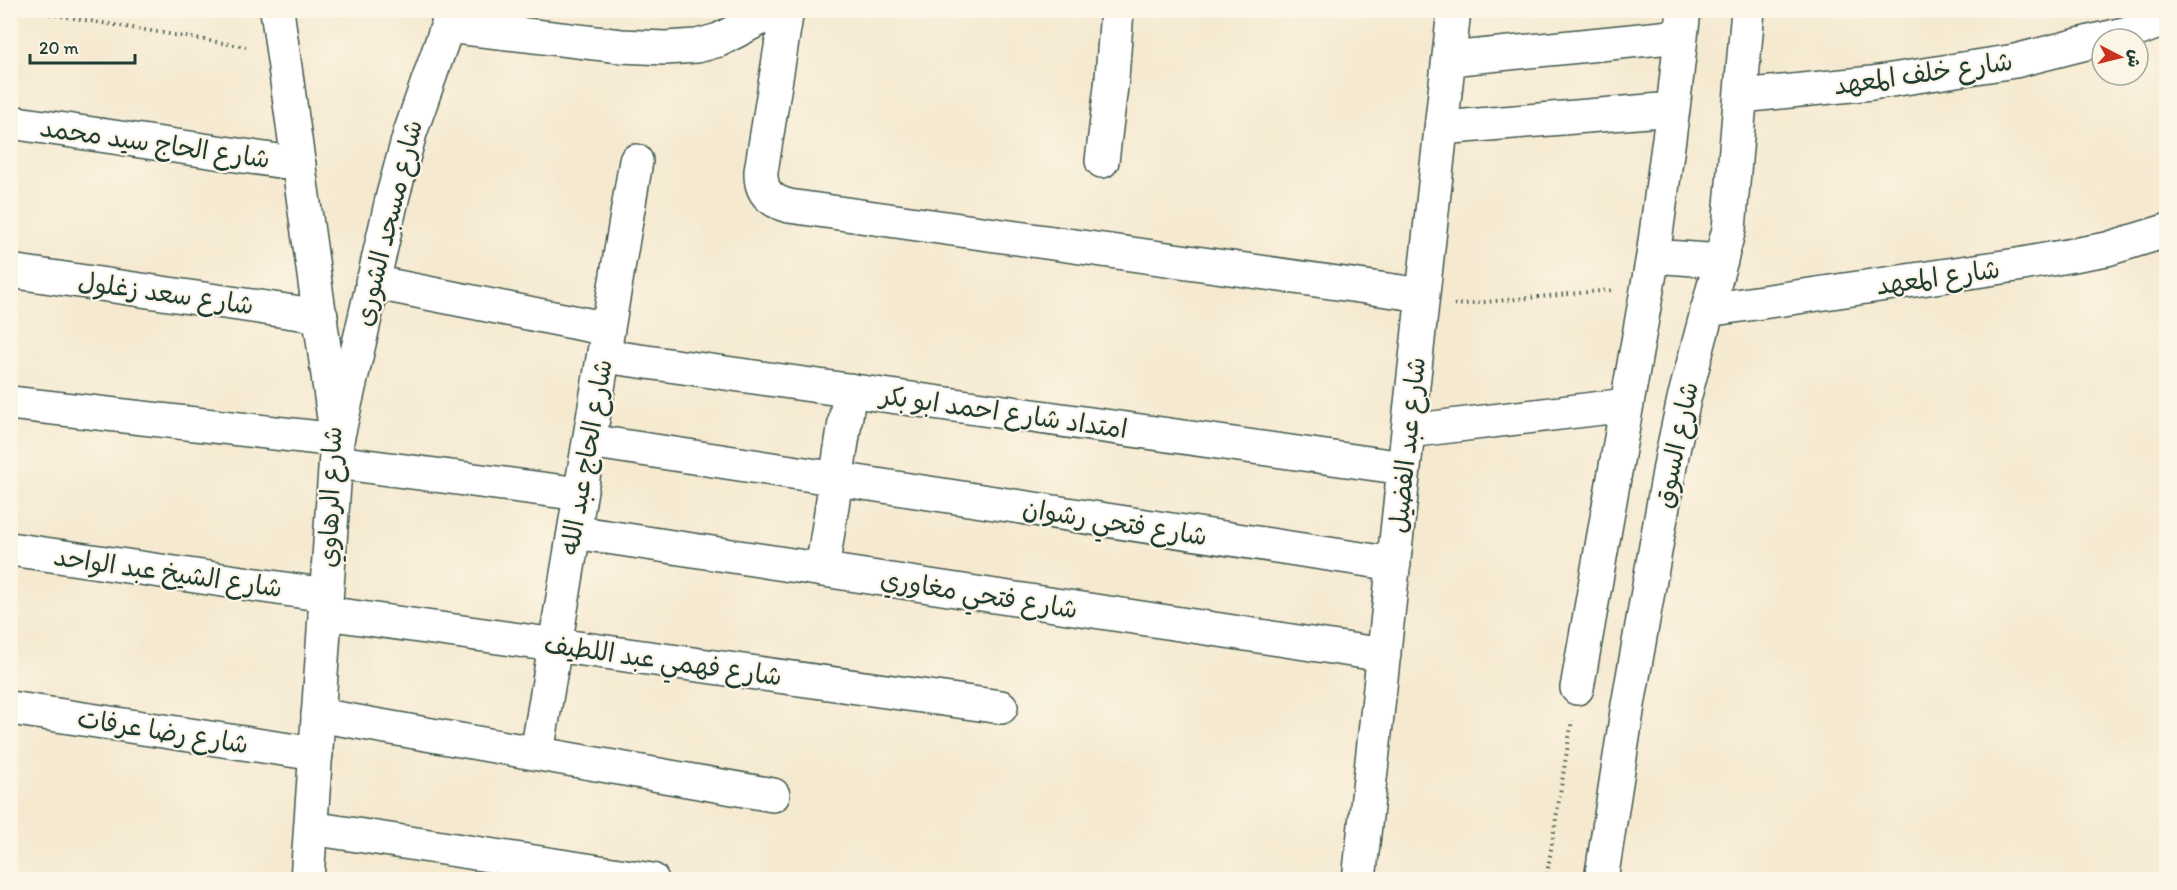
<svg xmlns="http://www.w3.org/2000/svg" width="2177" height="890" viewBox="0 0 2177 890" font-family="Itim,'Playpen Sans Arabic',sans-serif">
	<rect width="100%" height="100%" fill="#fcf5e5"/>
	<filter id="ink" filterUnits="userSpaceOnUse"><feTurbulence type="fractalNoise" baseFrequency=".0167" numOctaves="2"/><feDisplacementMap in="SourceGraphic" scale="12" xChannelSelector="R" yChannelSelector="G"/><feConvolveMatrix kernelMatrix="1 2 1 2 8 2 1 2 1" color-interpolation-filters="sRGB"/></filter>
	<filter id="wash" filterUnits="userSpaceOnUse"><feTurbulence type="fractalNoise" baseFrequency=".008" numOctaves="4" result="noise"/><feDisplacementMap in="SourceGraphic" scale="24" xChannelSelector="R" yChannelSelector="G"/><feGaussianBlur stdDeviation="1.35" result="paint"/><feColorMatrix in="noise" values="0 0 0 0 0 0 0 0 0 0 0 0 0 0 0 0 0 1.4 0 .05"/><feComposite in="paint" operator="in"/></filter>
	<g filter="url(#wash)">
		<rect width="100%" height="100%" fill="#f5e9d0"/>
	</g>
	<g filter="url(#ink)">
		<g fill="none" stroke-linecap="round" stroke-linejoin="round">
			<defs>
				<path id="street" d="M787,10L761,171C760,192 770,201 789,206L1423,295
					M447,26L621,46L665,48L697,46L719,40L776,10
					M2103,39L2132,32L2166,19
					M1449,59L1681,36
					M1741,96L1872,83L2015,61L2102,39
					M10,122L299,164
					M1441,128L1673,109
					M1102,161L1112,78L1117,10
					M1653,256L1721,261
					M10,271L321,316
					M372,282L608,329
					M1707,310L2017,265L2107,249L2166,231
					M604,356L1404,468
					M10,403L337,440L393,195L410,133L453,10
					M1408,431L1627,405
					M589,441L1394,564
					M336,462L580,494
					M574,532L1384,655
					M10,549L326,595
					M822,570L850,390
					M325,613L1001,707
					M1577,688L1653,256L1673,109L1684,10
					M10,708L316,754
					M318,715L773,795
					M537,753L636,161
					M311,828L652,880
					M1359,880L1454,10
					M1601,880L1628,705L1672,455L1684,399L1729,229L1748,10"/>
				<path id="secondary" d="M277,10L337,440L307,880"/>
			</defs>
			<!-- street casing -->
			<use href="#street" stroke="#3f574b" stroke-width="36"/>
			<!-- secondary casing -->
			<use href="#secondary" stroke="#3f574b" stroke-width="36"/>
			<!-- path -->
			<path stroke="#3f574b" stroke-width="4" stroke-dasharray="1.5 4.5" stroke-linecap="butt" d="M26,10L246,47
				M1454,305L1611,290
				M1546,880L1572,720"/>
			<!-- street -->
			<use href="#street" stroke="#fff" stroke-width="33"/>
			<!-- secondary -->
			<use href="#secondary" stroke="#fff" stroke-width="33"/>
		</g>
	</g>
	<g text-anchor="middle" stroke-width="4.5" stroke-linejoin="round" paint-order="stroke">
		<!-- street labels -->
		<g font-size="26" fill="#1f3d34" stroke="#fcf5e5">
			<text transform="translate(1923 73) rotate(-8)" y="9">شارع خلف المعهد</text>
			<text transform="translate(155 143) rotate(8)" y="9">شارع الحاج سيد محمد</text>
			<text transform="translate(388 223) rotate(-76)" y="9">شارع مسجد الشورى</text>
			<text transform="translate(1938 277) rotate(-8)" y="9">شارع المعهد</text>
			<text transform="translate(166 293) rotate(8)" y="9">شارع سعد زغلول</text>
			<text transform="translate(1004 412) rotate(8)" y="9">امتداد شارع احمد ابو بكر</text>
			<text transform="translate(1407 445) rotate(-84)" y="9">شارع عبد الفضيل</text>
			<text transform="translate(1676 445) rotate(-78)" y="9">شارع السوق</text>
			<text transform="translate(586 457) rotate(-80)" y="9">شارع الحاج عبد الله</text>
			<text transform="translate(330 497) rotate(-88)" y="9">شارع الرهاوي</text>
			<text transform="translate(1115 522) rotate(9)" y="9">شارع فتحي رشوان</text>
			<text transform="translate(168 572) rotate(8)" y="9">شارع الشيخ عبد الواحد</text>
			<text transform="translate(979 594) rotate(9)" y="9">شارع فتحي مغاوري</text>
			<text transform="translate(663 660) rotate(8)" y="9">شارع فهمي عبد اللطيف</text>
			<text transform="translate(163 731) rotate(9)" y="9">شارع رضا عرفات</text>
		</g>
	</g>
	<!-- margin -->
	<rect width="2177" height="890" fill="none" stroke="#fcf5e5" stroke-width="36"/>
	<!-- north arrow -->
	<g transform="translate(2120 57) rotate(97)"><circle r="28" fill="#fcf5e5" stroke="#a4ab9e" stroke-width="1.5"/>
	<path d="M0-4.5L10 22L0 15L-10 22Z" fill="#c8321e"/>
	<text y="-9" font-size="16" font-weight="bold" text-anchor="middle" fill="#1f3d34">ش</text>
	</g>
	<!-- scale -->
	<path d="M30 54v9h105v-9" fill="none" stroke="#1f3d34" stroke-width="3"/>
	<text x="39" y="54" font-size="18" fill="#1f3d34" stroke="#fcf5e5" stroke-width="4.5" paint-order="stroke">20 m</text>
</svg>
